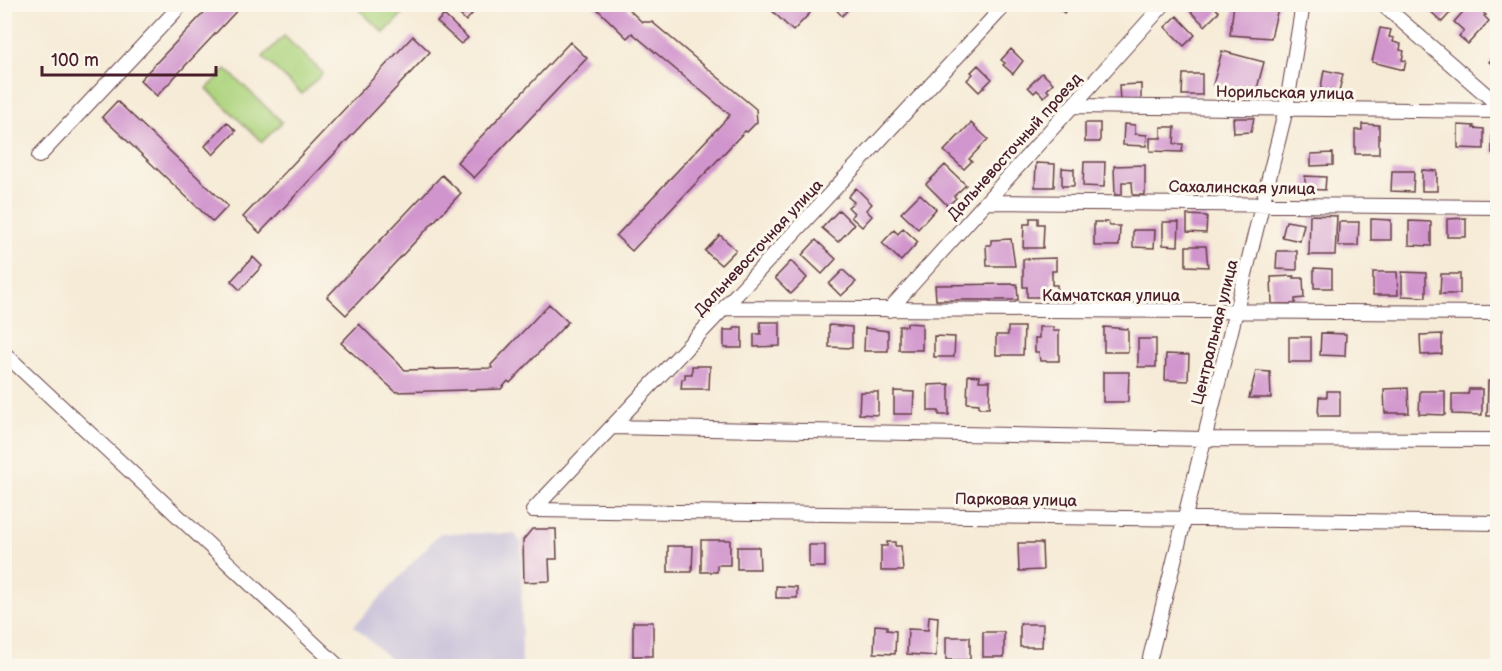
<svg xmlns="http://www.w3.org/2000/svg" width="1502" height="671" viewBox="0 0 1502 671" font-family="'Balsamiq Sans',sans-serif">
	<rect width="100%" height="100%" fill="#fbf7ec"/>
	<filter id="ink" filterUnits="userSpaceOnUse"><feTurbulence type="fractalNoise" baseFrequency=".0167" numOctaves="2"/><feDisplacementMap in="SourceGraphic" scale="12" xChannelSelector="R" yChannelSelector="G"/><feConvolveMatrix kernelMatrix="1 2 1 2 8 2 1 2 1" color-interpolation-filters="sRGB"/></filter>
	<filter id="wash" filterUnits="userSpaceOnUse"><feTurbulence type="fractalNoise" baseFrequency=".008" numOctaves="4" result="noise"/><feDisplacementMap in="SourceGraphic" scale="24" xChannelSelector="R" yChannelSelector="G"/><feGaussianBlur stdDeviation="1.35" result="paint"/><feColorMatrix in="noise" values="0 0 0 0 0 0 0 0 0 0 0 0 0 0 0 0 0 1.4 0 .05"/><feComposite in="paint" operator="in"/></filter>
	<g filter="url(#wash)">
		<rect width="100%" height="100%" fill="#f6ebd7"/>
		<!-- industrial -->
		<path fill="#c7c0d9" d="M440,533L515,534L521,542L522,666H398L354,626Z"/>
		<!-- green -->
		<path fill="#add47e" stroke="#7c7a54" stroke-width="1.5" d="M354,5H411L384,33Z
			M284,36L323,73L302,94L263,57Z
			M226,69L282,122L262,142L207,89Z"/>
		<g id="blocks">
			<!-- building -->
			<path fill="#d195cd" d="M212,4H243L157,96L140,80Z
				M456,4H473V13L466,21L455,10Z
				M592,4H623L642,22H652L756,109L757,122L747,132L745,131L632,251L616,236L730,115L632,33L627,38Z
				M765,4H801L810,13L793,31Z
				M831,4H853L842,16Z
				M1054,4H1071L1064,13Z
				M1188,4H1212L1219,12L1205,26L1186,7Z
				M1234,4H1279L1271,38L1230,35Z
				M1433,4H1458L1442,22L1428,9Z
				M1470,4H1474L1486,15L1484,16L1489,21L1468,44L1459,36L1464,31L1454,22Z
				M444,15L468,38L461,44L437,22Z
				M1177,16L1195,35L1184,46L1165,27Z
				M1380,28L1391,30L1389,37L1394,38L1393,42L1401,44L1400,50L1404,51L1402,60L1406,61L1404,70L1372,62Z
				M413,36L430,52L260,233L243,217Z
				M570,42L587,58L474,178L457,162Z
				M1011,49L1023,61L1013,74L1003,65L1005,63L1001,60Z
				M1222,51L1264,62L1255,96L1213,85Z
				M1498,52V69L1489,62Z
				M978,65L992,79L979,92L967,80L973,74L971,72Z
				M1324,70L1343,74L1338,96L1320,93Z
				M1042,73L1053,83L1047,90L1049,92L1044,97L1037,90L1034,93L1028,87Z
				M1183,74H1202V95H1182Z
				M1141,84V102H1120L1119,85Z
				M117,101L228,206L213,222L102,117Z
				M1233,118H1254L1251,132L1234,133Z
				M227,122L236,131L213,155L205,146Z
				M971,123L988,139L969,159L972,161L964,169L944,151Z
				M1085,123H1100V142H1085Z
				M1124,124L1135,125V134L1147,135L1146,146L1123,145Z
				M1362,124L1379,125V154H1355V130H1362Z
				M1458,125L1474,126L1473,128L1484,129V149L1458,148Z
				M1161,127H1175L1174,144H1183L1182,152L1150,151V138H1161Z
				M1492,136H1498V153H1492Z
				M1333,153V165L1311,166V154Z
				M1084,162H1105L1104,187L1083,186Z
				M1036,163L1055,164L1054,187H1035Z
				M945,165L966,185L954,196L956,198L948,206L926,184Z
				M1145,165V195H1133L1132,182H1122V195H1115L1114,166Z
				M1062,168L1074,169V186H1062Z
				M1422,170L1437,171V191H1422Z
				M1392,171H1414L1413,192L1391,191Z
				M442,175L461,193L346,315L327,297Z
				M1305,176L1326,177L1325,190L1305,189Z
				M856,188L872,204L866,210L872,216L862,227L851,217L854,213L848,207L854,202L848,197Z
				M920,194L936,209L918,229L901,213Z
				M839,210L854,225L838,242L822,228Z
				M1187,215L1207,216L1206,233L1187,232Z
				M1310,215L1337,216L1335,255H1309Z
				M1030,218H1038V224H1044L1043,248H1023L1024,224H1030Z
				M1466,218V237H1447V219Z
				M1371,219L1391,220V240H1371Z
				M1286,221L1304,224L1300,241L1282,237Z
				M1409,221L1431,222V246L1409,245Z
				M1094,222H1108L1110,226H1120L1119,246H1094Z
				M1163,222H1179L1178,246L1163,245Z
				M1339,222H1359L1358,246H1338Z
				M903,228L918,242L901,261L882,243L894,230L898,234Z
				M1133,230H1155L1154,248L1133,247Z
				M720,235L736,250L721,265L705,251Z
				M1011,239L1015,266H987L986,245H991V240Z
				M816,240L836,259L822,274L802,255Z
				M1186,246H1206L1208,267L1186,266Z
				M1277,251H1297V270L1276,269Z
				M253,257L262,266L240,290L231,281Z
				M1056,258V271H1052V285H1057V297H1027V287H1023V259Z
				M791,261L807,278L791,294L775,278Z
				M1314,268L1332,269V288H1314Z
				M843,270L856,282L841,296L829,284Z
				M1373,272H1397L1398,295H1373Z
				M1402,272L1426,273V297L1402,296Z
				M1441,274H1460V294H1440Z
				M1294,276V278H1303L1304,298L1295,299V304H1272L1271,277Z
				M1017,284L1018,300H936L935,285Z
				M549,304L568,322L510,383L508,381L501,389L396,392L341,343L359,324L405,370L492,368L491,365Z
				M760,322H780V346L754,347V334H761Z
				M907,323L922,324V350H899V326H907Z
				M829,325L852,327V348L829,347Z
				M734,327H742V348H724V330H734Z
				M1008,327H1024L1023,355H996V335H1008Z
				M1039,327H1053V331H1059V361H1040L1039,352H1035V338H1039Z
				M1104,327L1128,329V352H1104Z
				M865,328L888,331V351H864Z
				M1321,333L1346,334L1345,356L1320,355Z
				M1442,334V354L1421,355L1420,335Z
				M934,336L955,337L954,357H934Z
				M1289,337H1311V362H1289Z
				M1138,339H1156V367H1138Z
				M1166,354L1189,355L1188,381L1165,380Z
				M692,366H710L709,389H681L682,379H685V374H692Z
				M1256,371L1270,372L1271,398H1249Z
				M1103,372H1129L1128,402H1103Z
				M968,375L980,376L979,381H990L989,408H979V404L967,403Z
				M1488,381H1498V416H1487Z
				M949,384V415H939V411H928V385Z
				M1408,388L1409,413H1385L1384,389Z
				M1469,389H1482V415L1452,414V394H1468Z
				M894,391L914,392L913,414H894Z
				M1327,391H1340V416H1318L1319,397H1327Z
				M1420,391H1445V415L1419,414Z
				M860,392H878V415L859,414Z
				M532,529H556L557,559H549L550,581L524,582L523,540Z
				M701,540H730V565H717V572H701Z
				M887,542H895V546H901L903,571H881V546H887Z
				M1018,543H1042L1043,570L1019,571Z
				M809,545H825V567H809Z
				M668,546H693L692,572H668Z
				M737,547H759L760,569H737Z
				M776,586L797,587V598H776Z
				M929,616L938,617L936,656L907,654L908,629L928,630Z
				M633,622H653V656H633Z
				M1020,624H1043L1042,647H1020Z
				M875,625L887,626V630L896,631L895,654L874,653Z
				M983,632H1004V657H983Z
				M946,637H970V660H946Z"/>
		</g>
	</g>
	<g filter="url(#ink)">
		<use href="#blocks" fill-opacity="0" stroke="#643e45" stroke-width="1.5"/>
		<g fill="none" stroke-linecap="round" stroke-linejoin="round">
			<defs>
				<path id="street" d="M1382,4L1498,105
					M1073,106L1498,111
					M39,156L182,4
					M987,202L1498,207
					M724,308L1498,313
					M889,310L1164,4
					M4,353L338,666
					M612,427L1204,439L1498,440
					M533,510L1498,523
					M533,510L724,308L1006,4
					M1148,666L1286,109L1303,4"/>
			</defs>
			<!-- street casing -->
			<use href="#street" stroke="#643e45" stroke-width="16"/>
			<!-- street -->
			<use href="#street" stroke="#fff" stroke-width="14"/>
		</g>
	</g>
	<g text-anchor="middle" stroke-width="6" stroke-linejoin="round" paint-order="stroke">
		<!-- street labels -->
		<g font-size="16" fill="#4a1f2b" stroke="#fbf7ec">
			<text transform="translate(1285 92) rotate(1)" y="6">Норильская улица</text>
			<text transform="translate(1014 146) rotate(-48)" y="6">Дальневосточный проезд</text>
			<text transform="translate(1242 187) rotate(1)" y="6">Сахалинская улица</text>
			<text transform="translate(758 247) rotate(-47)" y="6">Дальневосточная улица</text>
			<text x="1111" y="301">Камчатская улица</text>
			<text transform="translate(1214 332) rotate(-76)" y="6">Центральная улица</text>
			<text transform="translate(1016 499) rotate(1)" y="6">Парковая улица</text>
		</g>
	</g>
	<!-- margin -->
	<rect width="1502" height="671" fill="none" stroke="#fbf7ec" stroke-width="24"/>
	<!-- scale -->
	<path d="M42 66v9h174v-9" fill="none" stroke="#4a1f2b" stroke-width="3"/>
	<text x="51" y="66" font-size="18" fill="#4a1f2b" stroke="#fbf7ec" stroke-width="4.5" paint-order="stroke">100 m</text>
</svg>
